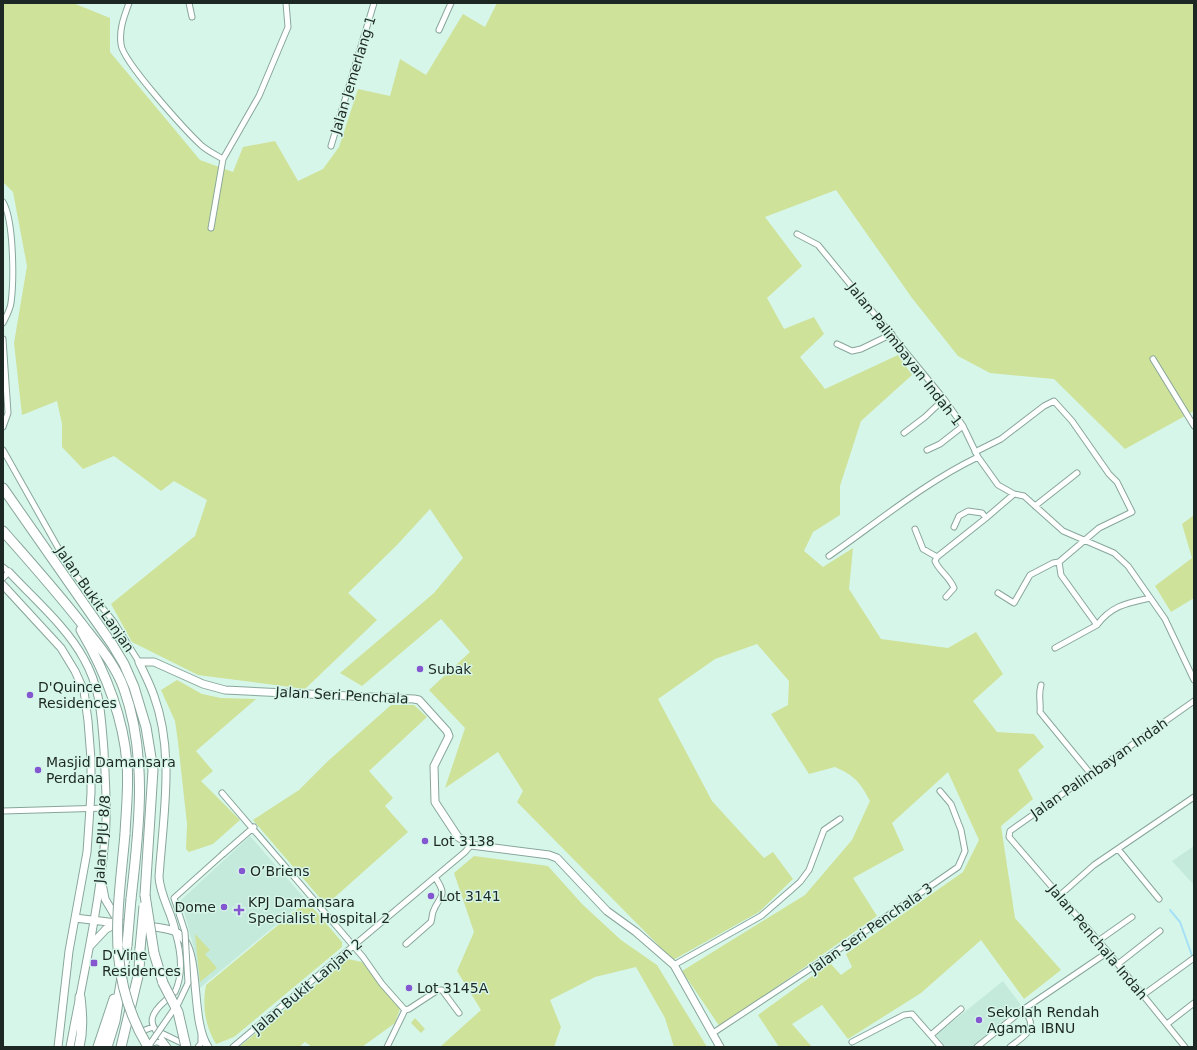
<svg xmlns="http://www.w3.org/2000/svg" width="1197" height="1050" viewBox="0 0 1197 1050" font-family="'DejaVu Sans',sans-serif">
	<rect width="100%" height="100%" fill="#d7f6ea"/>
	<!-- built -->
	<path fill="#c4eadc" d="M250,836L306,900L200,988L194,949L181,900Z
		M1194,846V885L1172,861Z
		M1003,981L1021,1005L973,1047H946L936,1035Z"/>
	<!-- green -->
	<path fill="#cee299" d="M3,3H73L110,18V52L200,160L233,172L243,147L275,141L298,181L323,169L339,147L358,89L390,96L400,59L426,75L463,14L485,27L497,3H1194V411L1125,449L1054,379L990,373L958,356L912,298L836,190L765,217L802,266L767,298L784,329L814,317L824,334L800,357L825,389L898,355L912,375L861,421L840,486V515L813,532L804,551L823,567L853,548L849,589L881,639L948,648L976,632L1003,674L973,701L997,732L1034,734L1044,747L1018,770L1033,799L1001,826L1015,918L1061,970L1024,999L981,940L921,993L848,1039L822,1005L792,1024L812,1047H779L758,1015L830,963L841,975L852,967L846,954L963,872L979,840L948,772L892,823L904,850L853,878L877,916L720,1027L682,971L805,895L852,840L870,801C860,782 855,776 835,767L809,774L771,714L788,705L789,681L757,644L715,659L658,699L712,801L764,858L773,852L793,879L759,912L673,960L517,802L523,791L498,752L445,788L465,728L429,690L470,652L441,619L362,686L340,673L434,593L463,558L430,509L397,545L348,593L377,620L305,689L198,675L132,642L111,604L195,536L207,500L174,481L161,491L114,456L83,469L62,447V424L57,401L22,415L14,343L27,266L13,192L3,182Z
		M1194,515V598L1171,612L1155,586L1192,558L1182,524Z
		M177,680L202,694L221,698L256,699L196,751L213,771L201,781L240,820L213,844L189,852L186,849L187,824L178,742L175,721L161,690Z
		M391,705H414L427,717L369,771L393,798L385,806L408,832L326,905L253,820L299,790L328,761Z
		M474,856L548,866L582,904L621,940L657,965L707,1047H674L665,1018L636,967L595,977L550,1000L561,1027L554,1047H440L481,1010L457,971L474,932L454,873Z
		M307,901L342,942V947L234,1037L216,1044C205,1026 202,1006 206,985Z
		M195,934L210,950L205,954L217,968L200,982Z
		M348,959L362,962L400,1009L395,1023L362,1047H312L305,1042L299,1047H239Z
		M415,1018L425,1029L421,1033L411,1023Z"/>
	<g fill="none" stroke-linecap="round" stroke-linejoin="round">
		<!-- stream -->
		<path stroke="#a5e1f6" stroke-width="2" d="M1170,910L1180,922L1194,961"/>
		<defs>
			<path id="street" d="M129,3C124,17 119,29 121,44C122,61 187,132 202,146C208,151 216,155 223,159
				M189,3L192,17
				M439,30L451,3
				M331,146L374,3
				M3,202C14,220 14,281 11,303C10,310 6,317 3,323
				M211,228L223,159L259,96L288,27L286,3
				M797,234L818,245L944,399L963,426L978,457L998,485L1014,494L1024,496L1063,531L1114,553L1128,566L1165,619L1194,680
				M3,339L8,413L3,427
				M837,344L852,351L861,349L892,334
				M1153,359L1194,426
				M904,433L925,417L944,399
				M3,450L69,567L114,622L139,662
				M927,450L940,444L963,426
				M975,452L1001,439L1044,406L1054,401L1072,421L1109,474L1117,482L1132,512L1099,528L1059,562L1061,575L1097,625L1055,648
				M1035,506L1077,473
				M954,527L959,516L968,511L982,513L986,518L1014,494
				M915,529L923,549L937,557
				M829,556C878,522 924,483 978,457
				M3,567L9,572L3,578
				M998,593L1014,603L1030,575L1053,563L1059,562
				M946,597L954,588C949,576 939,571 935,561L937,557L986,518
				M1097,625C1112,605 1128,603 1150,598
				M1041,685C1038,696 1041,701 1040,712L1090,773
				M222,793L363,957L382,984L405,1010
				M3,811L107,808
				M1118,849L1159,899
				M223,854L254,827
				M1059,896L1094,865L1194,797
				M175,932C181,952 184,973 175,992
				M1098,941L1132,917
				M406,944L431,922C432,919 432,915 433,912C439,895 449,898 435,877
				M1118,964L1160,931
				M674,965L761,916L791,890L800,882L809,870L824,830L840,819
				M1143,995L1194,958
				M166,1000C143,1020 152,1026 168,1047
				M405,1010L409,1009L438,990H442L459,1013
				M1167,1024L1194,1003
				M157,1031L186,1045
				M713,1033L825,959L958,867L965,851L961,830L951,804L940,791
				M141,1035L145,1030L153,1027
				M931,1035L961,1009
				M852,1042L904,1015L912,1014L941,1047
				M150,1044C156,1041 160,1041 164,1047
				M198,1047L201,1043V1035
				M233,1047L465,852L471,845
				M387,1047L405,1010
				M977,1047L1024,1009L1108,952
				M1010,1047C1026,1034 1039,1030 1024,1009
				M1185,1047L1108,952L1009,837L1010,831L1194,701"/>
			<path id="secondary" d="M9,572C33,598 67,627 84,659C101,689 101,716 104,750C105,779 108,808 105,838C99,908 83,978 70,1047
				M3,585L61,648L75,671L84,691L88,721L91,759V793L87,852L69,951L58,1047
				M102,883L105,899L118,921
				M75,918L125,924
				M155,927C161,928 170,929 176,932C203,947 189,1018 208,1047
				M175,931C172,913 160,896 159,877C163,818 175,753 154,696C150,684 144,673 139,662H154L203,684L225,690L414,699L419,700L447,731L449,736L434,766L435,802L458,837L471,845L549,855L557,858L607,911L636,932L674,965L720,1047
				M91,945L106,929L118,923"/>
			<path id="highway" d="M3,488L112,644L124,664L134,687L146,727L153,770L145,895
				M3,531C31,563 59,594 85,628C100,647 116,666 124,689C148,756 139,830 131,899
				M81,630C105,671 123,716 127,763C129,787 126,811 125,834
				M154,953L163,983
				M79,1047C83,1030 82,1015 80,997
				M98,1047L114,999
				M107,1047L115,1021L127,945
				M121,1047L139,972L140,949"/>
		</defs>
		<!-- street casing -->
		<use href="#street" stroke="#88a69b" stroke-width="7"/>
		<!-- secondary casing -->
		<use href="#secondary" stroke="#88a69b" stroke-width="9"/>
		<!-- highway casing -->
		<use href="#highway" stroke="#88a69b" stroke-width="11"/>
		<!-- street -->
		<use href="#street" stroke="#fff" stroke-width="5"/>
		<!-- secondary -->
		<use href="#secondary" stroke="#fff" stroke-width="7"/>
		<!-- highway -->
		<use href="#highway" stroke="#fff" stroke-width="9"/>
		<defs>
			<path id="street-bridge" d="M150,1044L179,1002L188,983L185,932L174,898L223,854"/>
			<path id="highway-bridge" d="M125,834C118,913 105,975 148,1047
				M145,895L154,953
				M127,945L131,899
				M140,949L144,906
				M163,983L178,1012L186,1047"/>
		</defs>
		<!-- street-bridge casing -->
		<use href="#street-bridge" stroke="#88a69b" stroke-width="7" stroke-linecap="butt"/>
		<!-- highway-bridge casing -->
		<use href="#highway-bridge" stroke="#88a69b" stroke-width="11" stroke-linecap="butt"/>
		<!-- street-bridge -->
		<use href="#street-bridge" stroke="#fff" stroke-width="5"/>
		<!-- highway-bridge -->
		<use href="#highway-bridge" stroke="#fff" stroke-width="9"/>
	</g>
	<!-- markers -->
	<g fill="#8457d0" stroke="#d7f6ea" stroke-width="1.5">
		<circle cx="420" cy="669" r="4"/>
		<circle cx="30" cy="695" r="4"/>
		<circle cx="38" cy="770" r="4"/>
		<circle cx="425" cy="841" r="4"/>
		<circle cx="242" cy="871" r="4"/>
		<circle cx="431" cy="896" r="4"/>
		<circle cx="224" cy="907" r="4"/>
		<path d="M237 904h4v4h4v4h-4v4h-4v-4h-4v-4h4z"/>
		<rect x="90" y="959" width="8" height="8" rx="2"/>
		<circle cx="409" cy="988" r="4"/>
		<circle cx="979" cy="1020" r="4"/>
	</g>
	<g text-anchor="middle" stroke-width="3" stroke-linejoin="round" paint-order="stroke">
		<!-- street labels -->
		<g font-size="14" fill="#1d2824" stroke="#d7f6ea">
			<text transform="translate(353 75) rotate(-73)" y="5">Jalan Jemerlang 1</text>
			<text transform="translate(905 354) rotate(52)" y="5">Jalan Palimbayan Indah 1</text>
			<text transform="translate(95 599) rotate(55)" y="5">Jalan Bukit Lanjan</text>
			<text transform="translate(342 695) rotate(3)" y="5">Jalan Seri Penchala</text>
			<text transform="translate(1099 768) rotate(-35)" y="5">Jalan Palimbayan Indah</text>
			<text transform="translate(102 839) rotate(-86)" y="5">Jalan PJU 8/8</text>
			<text transform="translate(871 928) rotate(-35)" y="5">Jalan Seri Penchala 3</text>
			<text transform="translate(1098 942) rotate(50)" y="5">Jalan Penchala Indah</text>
			<text transform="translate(307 986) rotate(-40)" y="5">Jalan Bukit Lanjan 2</text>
		</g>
		<!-- poi labels -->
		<g font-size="14" fill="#1d2824" stroke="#d7f6ea" text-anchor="start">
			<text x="428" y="674">Subak</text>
			<text x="38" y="692">D'Quince<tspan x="38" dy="16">Residences</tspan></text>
			<text x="46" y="767">Masjid Damansara<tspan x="46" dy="16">Perdana</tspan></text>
			<text x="433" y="846">Lot 3138</text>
			<text x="250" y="876">O’Briens</text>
			<text x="439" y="901">Lot 3141</text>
			<text x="248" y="907">KPJ Damansara<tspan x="248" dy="16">Specialist Hospital 2</tspan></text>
			<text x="216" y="912" text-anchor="end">Dome</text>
			<text x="102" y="960">D'Vine<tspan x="102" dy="16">Residences</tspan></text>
			<text x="417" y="993">Lot 3145A</text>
			<text x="987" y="1017">Sekolah Rendah<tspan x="987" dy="16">Agama IBNU</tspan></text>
		</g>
	</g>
	<!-- border -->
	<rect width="1197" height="1050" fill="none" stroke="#1d2824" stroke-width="8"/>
</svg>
